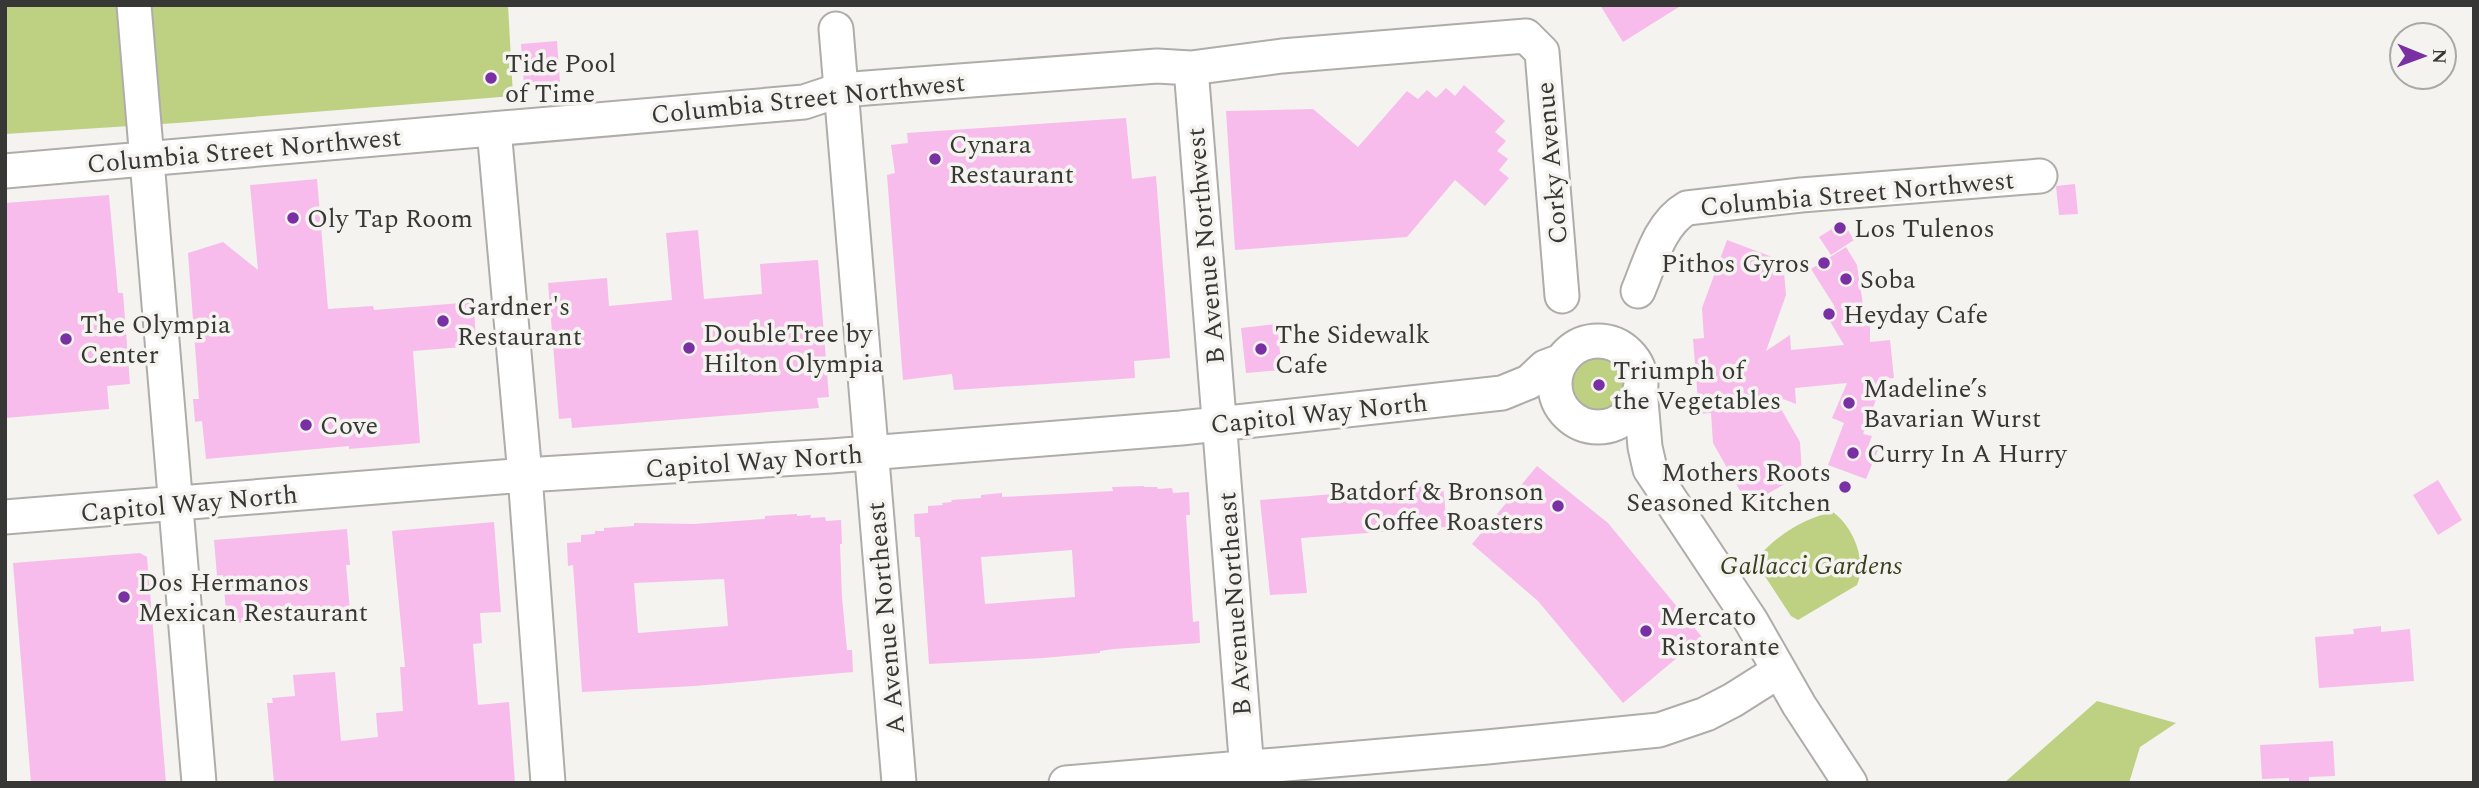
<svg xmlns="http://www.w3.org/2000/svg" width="2479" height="788" viewBox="0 0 2479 788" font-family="Spectral,serif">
	<rect width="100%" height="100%" fill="#f4f3ef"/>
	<!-- green -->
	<path fill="#bed082" d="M5,5H508L513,96L177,123L5,134Z
		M1566 384a32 32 0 1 1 64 0a32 32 0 1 1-64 0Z
		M1833,512C1854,528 1867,561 1857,585L1798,620L1791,616L1755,561C1774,537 1803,518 1833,512Z
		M2097,701L2176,723L2140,747L2129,783H2004Z"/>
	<!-- building -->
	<path fill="#f7bcec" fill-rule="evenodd" d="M1600,5H1682L1623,42Z
		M557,41L560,82L524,85L521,44Z
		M1464,85L1505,121L1495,132L1506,141L1497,151L1508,159L1499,170L1509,178L1485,206L1455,180L1407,237L1235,250L1226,111L1313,109L1358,147L1407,91L1418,99L1427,90L1436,98L1446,88L1455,96Z
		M1126,118L1132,179L1156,176L1170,358L1134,361L1135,378L954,390L952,374L903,380L887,175L895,173L891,145L908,143L907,133Z
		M317,179L328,309L373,306L374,310L474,302L476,346L413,351L420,443L349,449V446L206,459L202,421L195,422L193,399H199L188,253L223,242L258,270L250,185Z
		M2075,184L2078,214L2059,215L2056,186Z
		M109,195L118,293H123L130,384L107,386L109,409L5,418V203Z
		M1843,222L1854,240L1831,255L1819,237Z
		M698,230L704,299L762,294L760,264L818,260L829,397L817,398L819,408L572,428L571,418L559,419L548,283L607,278L609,306L672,300L666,233Z
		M1727,240L1783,261L1786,295L1766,351L1790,335L1791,350L1844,345L1825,313L1835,307L1811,269L1846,247L1857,265L1865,318H1870V342L1890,340L1894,378L1884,379L1863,434L1872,436L1868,447L1878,450L1866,479L1828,465L1844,423L1832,418L1847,383L1795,388L1796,404L1773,395L1800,442L1802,474L1748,505L1713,443L1711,413L1699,414L1693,339L1704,338L1702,308Z
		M1277,324L1282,370L1246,373L1241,328Z
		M1537,466L1608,523L1702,637L1623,703L1538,601L1472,544Z
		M2438,480L2462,520L2438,535L2413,495Z
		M1443,485L1447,527L1301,538L1307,593L1270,595L1260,500Z
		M1144,486V487H1157L1158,489L1172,488L1173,493L1189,492L1190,515H1186L1193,622L1199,621L1200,643L1114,649L1100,651V653L1043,658L929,664L920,537H915L914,514L928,513V506L943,505L942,503L952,502L951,500L981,498V495L1002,493V497L1041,495L1113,491L1112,487ZM1072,550L1075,597L985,604L981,557Z
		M797,514V516L811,515L810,518L825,517L826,521L841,520L842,544H840L842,597L847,650H852L853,672L695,686L582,692L573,565L568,566L567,543L581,542V535L595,534V531H604V528L634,526V523L694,524L765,519V516ZM724,579L728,626L638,633L634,583Z
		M494,522L501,612L480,613L482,643L473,644L478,705L509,702L515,783H274L267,703H273L272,698L295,696L293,675L335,672L341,741L378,737L376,713L403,711L400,667H405L392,531Z
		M347,529L350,565H346L350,611L227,624L223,575L217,576L214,540Z
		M140,553L147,557L166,783H31L13,563Z
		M2381,626V632L2410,629L2414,681L2319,688L2315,637L2354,634L2353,629Z
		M2333,741L2335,776L2309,777V783H2289V778L2262,779L2260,745Z"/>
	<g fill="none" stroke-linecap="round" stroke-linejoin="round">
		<defs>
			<path id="minor" d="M134,5L199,783
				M836,29L899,783
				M1191,68L1248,783
				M494,129L525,475L548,783
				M5,171L804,102L840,90L1157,66L1191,68L1282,56L1526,36L1542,52L1562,296
				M1638,291C1650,263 1659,224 1687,208L1801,195L2040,176
				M1555 384a43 43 0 1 1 86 0a43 43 0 1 1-86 0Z
				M1640,389L1645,447L1650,469L1751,621L1799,705L1850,783
				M5,517L525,475L831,456L1181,428L1502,393L1529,382L1545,367L1561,361
				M1066,783L1487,747L1659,730L1706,714L1733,700L1779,671"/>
		</defs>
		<!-- minor casing -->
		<use href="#minor" stroke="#afadaa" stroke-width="37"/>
		<!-- minor -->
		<use href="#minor" stroke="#fff" stroke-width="33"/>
	</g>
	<!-- markers -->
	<g fill="#7830a3" stroke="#f4f3ef" stroke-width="2.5">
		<circle cx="491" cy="78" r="7"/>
		<circle cx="935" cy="159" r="7"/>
		<circle cx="293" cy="218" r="7"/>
		<circle cx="1840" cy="228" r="7"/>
		<circle cx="1824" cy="263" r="7"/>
		<circle cx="1846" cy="279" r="7"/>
		<circle cx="1829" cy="314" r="7"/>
		<circle cx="443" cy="321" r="7"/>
		<circle cx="66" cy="339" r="7"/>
		<circle cx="689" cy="348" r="7"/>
		<circle cx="1261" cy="349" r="7"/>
		<circle cx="1599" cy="385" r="7"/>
		<circle cx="1849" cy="403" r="7"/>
		<circle cx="306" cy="425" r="7"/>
		<circle cx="1853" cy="453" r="7"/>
		<circle cx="1845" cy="487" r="7"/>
		<circle cx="1558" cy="506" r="7"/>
		<circle cx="124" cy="597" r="7"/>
		<circle cx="1646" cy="631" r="7"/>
	</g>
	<g text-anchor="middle" stroke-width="7" stroke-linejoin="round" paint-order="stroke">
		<!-- poi labels -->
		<g font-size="26" fill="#373735" stroke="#f4f3ef" text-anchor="start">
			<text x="505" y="72">Tide Pool<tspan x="505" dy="30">of Time</tspan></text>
			<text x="949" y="153">Cynara<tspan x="949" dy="30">Restaurant</tspan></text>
			<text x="307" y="227">Oly Tap Room</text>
			<text x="1854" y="237">Los Tulenos</text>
			<text x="1810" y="272" text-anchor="end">Pithos Gyros</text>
			<text x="1860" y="288">Soba</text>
			<text x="457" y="315">Gardner's<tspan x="457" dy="30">Restaurant</tspan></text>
			<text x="1843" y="323">Heyday Cafe</text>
			<text x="80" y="333">The Olympia<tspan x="80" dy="30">Center</tspan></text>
			<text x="703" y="342">DoubleTree by<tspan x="703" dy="30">Hilton Olympia</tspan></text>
			<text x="1275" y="343">The Sidewalk<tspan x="1275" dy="30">Cafe</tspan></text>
			<text x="1613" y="379">Triumph of<tspan x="1613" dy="30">the Vegetables</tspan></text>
			<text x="1863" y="397">Madeline’s<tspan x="1863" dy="30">Bavarian Wurst</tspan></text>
			<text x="320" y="434">Cove</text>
			<text x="1867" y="462">Curry In A Hurry</text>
			<text x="1831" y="481" text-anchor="end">Mothers Roots<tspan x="1831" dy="30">Seasoned Kitchen</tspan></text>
			<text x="1544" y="500" text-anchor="end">Batdorf &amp; Bronson<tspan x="1544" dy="30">Coffee Roasters</tspan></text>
			<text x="138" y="591">Dos Hermanos<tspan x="138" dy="30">Mexican Restaurant</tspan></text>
			<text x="1660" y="625">Mercato<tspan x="1660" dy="30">Ristorante</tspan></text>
		</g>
		<!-- street labels -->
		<g font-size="26" fill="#373735" stroke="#f4f3ef">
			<text transform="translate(808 98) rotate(-6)" y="9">Columbia Street Northwest</text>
			<text transform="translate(244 150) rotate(-5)" y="9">Columbia Street Northwest</text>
			<text transform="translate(1551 163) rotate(-95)" y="9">Corky Avenue</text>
			<text transform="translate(1857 193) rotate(-5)" y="9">Columbia Street Northwest</text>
			<text transform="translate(1205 246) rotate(-95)" y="9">B Avenue Northwest</text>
			<text transform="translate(1319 413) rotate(-6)" y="9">Capitol Way North</text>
			<text transform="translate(754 461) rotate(-4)" y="9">Capitol Way North</text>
			<text transform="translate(189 503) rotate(-5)" y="9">Capitol Way North</text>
			<text transform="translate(1234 604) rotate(-94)" y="9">B AvenueNortheast</text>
			<text transform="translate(885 618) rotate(-95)" y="9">A Avenue Northeast</text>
		</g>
		<!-- park labels -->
		<g font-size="26" font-style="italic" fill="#38401b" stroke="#f4f3ef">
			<text x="1811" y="574">Gallacci Gardens</text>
		</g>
	</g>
	<!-- border -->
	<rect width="2479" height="788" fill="none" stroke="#373735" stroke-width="14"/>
	<!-- north arrow -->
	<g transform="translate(2423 56) rotate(91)"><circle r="33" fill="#f4f3ef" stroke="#a8a8a5" stroke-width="2"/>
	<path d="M0-5L12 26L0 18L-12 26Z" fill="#7830a3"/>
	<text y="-10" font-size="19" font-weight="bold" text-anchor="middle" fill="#373735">N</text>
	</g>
</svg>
